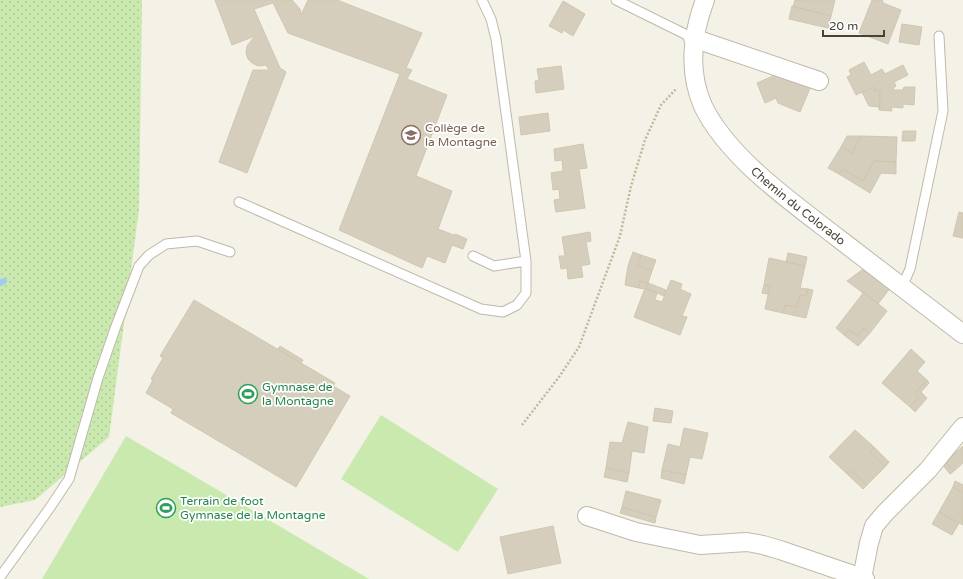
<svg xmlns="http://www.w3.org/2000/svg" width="963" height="579" viewBox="0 0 963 579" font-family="'Varela Round',sans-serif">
	<defs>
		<pattern id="grass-dots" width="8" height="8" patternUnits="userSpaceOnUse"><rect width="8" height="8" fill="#cae9af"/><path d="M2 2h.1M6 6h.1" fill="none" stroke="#afc997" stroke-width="1.8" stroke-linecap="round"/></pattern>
	</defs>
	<rect width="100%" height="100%" fill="#f4f1e7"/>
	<!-- grass -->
	<path fill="url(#grass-dots)" d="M0,0H142L139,209L109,437L35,500L0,507Z"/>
	<!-- park -->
	<path fill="#cae9af" d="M381,415L498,489L458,552L341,479Z
		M126,436L369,579H42Z"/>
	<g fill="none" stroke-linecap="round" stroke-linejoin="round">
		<!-- stream -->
		<path stroke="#a2cbf2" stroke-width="6" d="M0,283L4,281"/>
	</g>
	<!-- building -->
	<path fill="#d6cebc" stroke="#d1c6af" d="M215,0H292L300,9L301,15L308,0H337L422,33L406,68L412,70L407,79L447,95L416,176L452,191L438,229L454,235L455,234L467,239L463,249L452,245L445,263L427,256L422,268L339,230L400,74L288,33L273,3L254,9L280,68L286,72L247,173L219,162L253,70H269L266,65L258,66L252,63L248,59L246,53L247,46L255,36L232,45Z
		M795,0H835L831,16L793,7Z
		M872,0H881L883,1V3L901,10L888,44L859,33Z
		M563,1L585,14L573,36L563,30L562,33L549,26Z
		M792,6L831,16L828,28L789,19Z
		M902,24L922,27L919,45L899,42Z
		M864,62L871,75L882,69L885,74L903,65L908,75L894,82L896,86L893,88L894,90H903L904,87H915L914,105L903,104V108L891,107L892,111L879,110L880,92L878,89L875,91L873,87L856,95L847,77L851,75L849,70Z
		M561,66L564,89L536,93L535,81L539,80L537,69Z
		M780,73L811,86L800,112L778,103L776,98L765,103L757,83Z
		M873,87L875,91L878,89L880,92V107L869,106L862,92Z
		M548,113L550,131L521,135L519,117Z
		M903,131H916L915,141H902Z
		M847,136H861L852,153L841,147Z
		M861,136L897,137L896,162L874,161L863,181L843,169L839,174L828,168L841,147L852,153Z
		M583,144L587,168L579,169L585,208L556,212L554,200L560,199L559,189L553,190L551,173L563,171L562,160L555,161L554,149Z
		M874,161L896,162V174L881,173L870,193L839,174L843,169L863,181Z
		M959,212L963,213V238L953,236Z
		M590,232L591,241L586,242L590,264L581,266L583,277L568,279L567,268L561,269L559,256H565L562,237Z
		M633,252L641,255L637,266L652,271L648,283L640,281L639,288L625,285L628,266Z
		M788,253L807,257L805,266L786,262Z
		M641,255L656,260L652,271L637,266Z
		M769,258L805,266L800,288L808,289L806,296L800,295L797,307L785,305L783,313L765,309L770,286L764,285Z
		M870,264L894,283L878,304L847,281Z
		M671,280L682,284L680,289L691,294L682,316L687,317L680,335L634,317L645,288L657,293L655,300L662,302Z
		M640,281L648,283L645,289L639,288Z
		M648,283L666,290L664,296L645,288Z
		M764,285L770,286L768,294L762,293Z
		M808,289L813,290L806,318L783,313L785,305L797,307L800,295L806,296Z
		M864,292L887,311L870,333L864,328L858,336L849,329L844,335L836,328Z
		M194,300L335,383L333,386L350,396L296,487L171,413L173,409L146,393L153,380L151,379L163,358L160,356Z
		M864,328L870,333L858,346L844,335L849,329L858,336Z
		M280,346L303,360L301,363L278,349Z
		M911,349L925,362L917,371L927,380L915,393L919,397L910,407L882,383Z
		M927,380L929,383L921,392L927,398L915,412L910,407L919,397L915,393Z
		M655,408L673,411L671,423L653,421Z
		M628,422L648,427L644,453L632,451L629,473L606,468L610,442L622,443Z
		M684,428L708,433L702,459L690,457L686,475L662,470L668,444L680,447Z
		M855,430L874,447L870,452L885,467L867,485L850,469L846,473L829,457Z
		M963,446V463L954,471L945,462Z
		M874,447L889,462L885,467L870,452Z
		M945,461L954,471L950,474L942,464Z
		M606,468L629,473L627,482L604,477Z
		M850,469L867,485L863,489L846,473Z
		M662,470L686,475L684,484L661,478Z
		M955,481L963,485V493L953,487Z
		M953,487L963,493V525L939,512Z
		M626,491L661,500L656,517L622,507Z
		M622,507L656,517L655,523L620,513Z
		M939,512L959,523L952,535L932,524Z
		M553,526L561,563L508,574L500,537Z"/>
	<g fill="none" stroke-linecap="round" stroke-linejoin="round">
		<defs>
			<path id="lane" d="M616,0L693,38
				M239,202L481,309L503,312L517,305L526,293V261
				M473,256L494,266L526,261L496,39L491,19L482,0
				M902,287L910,269L943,111L939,36
				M0,577L49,509L69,479L98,378L116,326L139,266L149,255L166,244L197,241L230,252"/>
			<g id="street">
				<path id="s1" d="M705,0C692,34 688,72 703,106C728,158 793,203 838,238C880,270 921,302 963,334"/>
				<path d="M693,38L819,81"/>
				<path d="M587,516L636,532L700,545L747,542L763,545L780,550L865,579"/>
				<path d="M862,578L869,543L874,526L885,513L928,470L963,427"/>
			</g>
		</defs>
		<!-- lane casing -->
		<use href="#lane" stroke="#c0b9a9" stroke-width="11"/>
		<!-- street casing -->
		<use href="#street" stroke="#c0b9a9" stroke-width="20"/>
		<!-- path -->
		<path stroke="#c2b79a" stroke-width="2.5" stroke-dasharray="2 2" stroke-linecap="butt" d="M522,425L559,377L579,347L620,236L631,186L645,140L661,105L677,88"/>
		<!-- lane -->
		<use href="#lane" stroke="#fff" stroke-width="9"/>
		<!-- street -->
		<use href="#street" stroke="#fff" stroke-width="18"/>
	</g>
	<!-- icons -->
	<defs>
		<symbol id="school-ring" viewBox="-11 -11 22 22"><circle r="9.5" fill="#fff" stroke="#8d6e63" stroke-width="1.5"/><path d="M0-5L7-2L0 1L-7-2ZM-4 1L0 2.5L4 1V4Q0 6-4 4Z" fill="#8d6e63"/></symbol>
		<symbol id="stadium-ring" viewBox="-11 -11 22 22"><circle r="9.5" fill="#fff" stroke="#2e9e5b" stroke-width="1.5"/><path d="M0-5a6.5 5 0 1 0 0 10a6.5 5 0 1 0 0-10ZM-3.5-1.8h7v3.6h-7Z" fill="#2e9e5b"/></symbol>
	</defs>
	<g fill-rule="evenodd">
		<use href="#school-ring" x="400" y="124" width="22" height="22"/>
		<use href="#stadium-ring" x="237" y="383" width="22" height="22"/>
		<use href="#stadium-ring" x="155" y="497" width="22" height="22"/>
	</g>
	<g text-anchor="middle" stroke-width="3.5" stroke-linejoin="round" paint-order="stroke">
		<!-- education labels -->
		<g font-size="12" fill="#785e54" stroke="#fff" text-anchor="start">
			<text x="425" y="132">Collège de<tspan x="425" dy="14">la Montagne</tspan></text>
		</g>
		<!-- street labels -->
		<g font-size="12" fill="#474236" stroke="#fff">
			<text dy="4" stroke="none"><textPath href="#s1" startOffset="248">Chemin du Colorado</textPath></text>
		</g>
		<!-- leisure labels -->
		<g font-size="12" fill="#27864d" stroke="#fff" text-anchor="start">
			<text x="262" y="391">Gymnase de<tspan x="262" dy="14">la Montagne</tspan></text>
			<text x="180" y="505">Terrain de foot<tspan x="180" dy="14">Gymnase de la Montagne</tspan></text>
		</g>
	</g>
	<!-- scale -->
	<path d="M823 30v6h61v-6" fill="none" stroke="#474236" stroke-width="2"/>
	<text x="829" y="30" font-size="12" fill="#474236" stroke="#ffffff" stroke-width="3" paint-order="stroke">20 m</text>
</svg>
